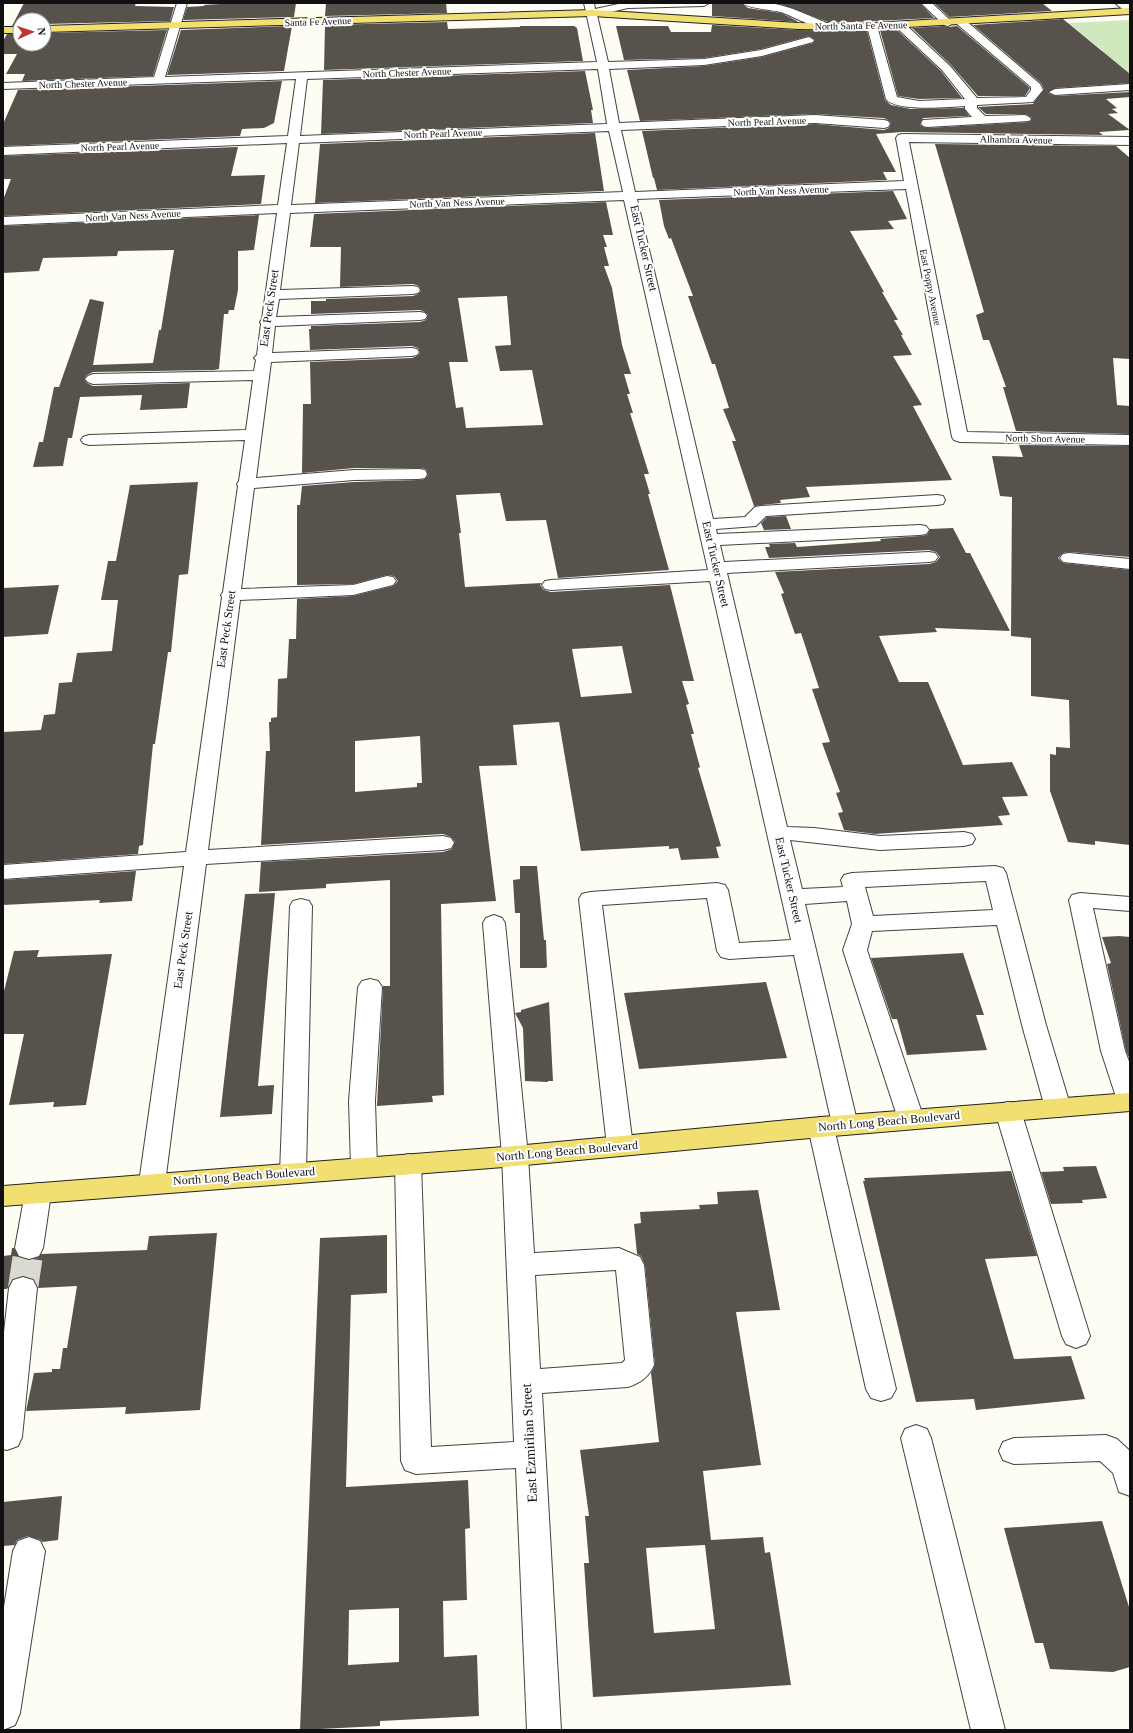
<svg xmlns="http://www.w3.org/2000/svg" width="1133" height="1733" viewBox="0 0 1133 1733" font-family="Georgia,serif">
	<rect width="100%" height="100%" fill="#fefdf4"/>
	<!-- green -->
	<path fill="#cfe8be" d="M1130,20V87L1048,92L1008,57L1103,51L1068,23Z"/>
	<!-- building -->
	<path fill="#58524d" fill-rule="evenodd" d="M24,3H136L135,6L174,7L170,21L44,24V20H20V26H12Z
		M296,3L294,17L183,20L187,7L204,6V5L220,4Z
		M326,3H446L447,13L325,16Z
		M712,3H741L748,8L781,13L799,22L712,16Z
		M778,3H920L934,18L856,22H828Z
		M934,3H1042L1052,11L949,17Z
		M1063,19L1130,74V83L1055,88L1048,93L1055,96L1130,92V97L1106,99L1117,108L1112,109L1118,113L1108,114L1130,130L1099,132L1103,135L902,132L876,134L896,172H883L887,180L657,190L654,178H653L642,131L815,124L884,130L889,128L891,123L888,120L884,118L815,114L640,121L627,70L704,66L762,57L813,43L815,40L809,36L761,49L704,58L624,60L616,26H668L671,32H711L712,25L798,30L867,31L885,100L891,105L911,109L964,108L969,116L923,118L920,124L923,127L927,128L1030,122L1032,118L1026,114H986L978,107L1033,104L1044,89L1041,83L973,25Z
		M447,22L448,29L520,27V26H574L577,28L583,61L324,70L325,25Z
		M292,26L284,71L167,75L181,30Z
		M944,26L948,27L957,26L1030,88L1025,96H978L951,65L912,28Z
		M896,29L941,71L962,98L919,99L898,96L880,30Z
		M167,30L153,76L22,81L25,74H6L17,54H3V41L7,34H20V44H44V33Z
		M585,71L593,110H591L593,123L321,134L323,80Z
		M282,81L274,123L264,128L242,129L240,136L3,146V124L18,90Z
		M595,133L604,191L315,203L320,144Z
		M935,144L1116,146L1130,158V359L1113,358L1117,405L1130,406V434L1016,431L1003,387H1006L989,340H983L976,315L984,312Z
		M238,147L231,176L265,175L261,204L3,216V200L11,179H3V156Z
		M893,191L907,219L888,221L894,229L850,231L884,292H882L898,320H894L903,335H901L912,355L893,356L922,405L913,406L952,480L806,487L810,497L780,500L781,503L754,506L732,441H736L723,409L729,408L715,364H712L688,296H693L671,238L669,239L664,226L659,200Z
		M606,202L613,235H603L607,247H604L609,266H604L612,288L622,345L631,374H624L630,394H627L633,413H630L649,474H644L650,494H648L669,570L558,578L546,520L506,521L500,493L456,495L461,533H459L465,587L542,583L540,585L544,590L551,592L670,585L694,681H682L689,704L686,705L694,734H691L700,767L698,768L721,846L716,847L719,858L681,860L678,848L669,849V846L581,851L559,722L513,725L517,765L479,766L496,901L441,904L444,1095L432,1096L433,1102L377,1106L383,986H390V880L326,884V888L259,892L261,862L443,852L452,849L455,842L451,837L443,834L261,845L266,751H270L269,722H271V718L277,717L278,679L287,678L289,639H296L297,599L353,596L393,586L398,581L394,576L387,575L353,584L297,585V505H300L302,486L354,482L419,480L425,479L428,475L426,469L419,468H354L302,473L303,404H311L310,362L412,358L417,356L420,353L418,348L412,346L310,350L309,329H311V326L420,322L426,320L428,315L425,312L420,310L311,314V301H326V299L413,296L418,294L421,291L419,286L413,284L340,287L341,247H310L314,214ZM507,296L511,345L495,346L500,371L532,370L543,425L466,428L463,407L456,408L449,362H468L458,298ZM622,646L632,693L581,697L572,649ZM420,736L422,783H417V787L355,792V741Z
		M259,215L254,250L238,251V290L234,310H229L228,314H224L219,369L214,370L93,372L87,375L84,379L87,383L93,386L190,383L187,408L140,410L142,395L80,397L72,438H68L63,466L33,467L39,442H43L54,387H59L90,299L104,302L93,365L153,363L159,330H161L174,250L118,251L117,256L43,258L39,271L3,273V226Z
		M1019,445L1130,446V557L1069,552L1063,553L1058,558L1063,563L1130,570V845L1095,841V845L1068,842L1050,791V754L1056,755V747L1070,748L1069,700L1031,696V638L1011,636L1012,497L1000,496L992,456L1023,457Z
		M198,482L188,574L179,575L171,652H168L155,744H153L143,845L139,846L138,854L3,864V732L41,730L44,715L55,714L59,683L72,682L77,653L112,651L118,600H101L108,561H116L130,485Z
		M786,516L791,529L764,530L761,523L767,517Z
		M953,528L966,553H970L1010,631L935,628L937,632L879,636L899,682H928L963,765L1012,762L1028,796L1002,797L1010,815L998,816L1003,825L875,834L844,830L838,813L843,812L836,793L840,792L822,743L830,742L812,689L819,688L801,633L795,634L781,594L784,593L775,572L929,564L936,562L940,557L936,552L929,550L769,558L765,547H770L769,544L795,543L797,547L881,541L880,539L920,536L927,535L930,529Z
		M59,585L48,634L3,637V588Z
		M520,866H537L544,940H546L547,967L545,968H520V913H515L513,880L520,879Z
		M136,871L132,901L99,903L100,900L3,905V880Z
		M275,893L258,1086L274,1085L272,1114L220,1117L245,894Z
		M1119,936L1130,937V1060L1126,1051L1107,964L1111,963L1102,937Z
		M39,950L37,957L112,954L86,1105L53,1107L54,1102L9,1105L24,1034H3V995L14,951Z
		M963,953L984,1015H976L987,1050L907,1055L897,1019H892L871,958Z
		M766,982L787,1058L639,1069L624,993Z
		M549,1002L553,1081H548V1082L525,1081L523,1028L515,1013L521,1012V1010Z
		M1096,1166L1107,1198L1082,1200L1083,1203L1051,1204L1041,1172L1064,1171L1063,1167Z
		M1011,1171L1037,1256L985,1259L1014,1359L1071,1356L1085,1399L976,1410L974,1399L916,1402L863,1181H865L864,1178Z
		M758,1190L780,1310L736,1312L761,1465L703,1471L711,1540L763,1537L765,1553L770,1552L791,1685L593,1697L584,1563H589L585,1516H589L580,1450L659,1442L651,1373L655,1365L645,1265L641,1256L637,1254L634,1224L641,1223L640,1212L700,1209L699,1205L718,1204L717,1192ZM705,1545L715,1629L654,1633L646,1548Z
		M217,1233L200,1410L125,1414L126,1407L26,1411L34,1373L52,1372V1369H60L63,1348H67L77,1286L38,1288L33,1279L23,1276L13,1279L7,1289H3V1256L11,1255L12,1248H14L19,1257L29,1260L39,1257L41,1254L147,1250L149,1236Z
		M387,1235V1293L351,1295L346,1487L468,1480L470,1528L465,1529L467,1600L443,1601L444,1657L477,1655L479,1716L380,1721V1726L300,1730L320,1238ZM399,1608V1662L348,1665L349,1610Z
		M62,1496L58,1540L42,1542L41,1540L28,1536L17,1540L15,1545L3,1546V1502Z
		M1102,1521L1130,1610V1667L1113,1672L1050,1669L1043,1643H1035L1004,1528Z"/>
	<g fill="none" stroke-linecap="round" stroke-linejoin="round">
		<!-- minor-tunnel -->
		<path stroke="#dad9d2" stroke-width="30" stroke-dasharray="30 15" stroke-linecap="butt" d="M23,1288L29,1248"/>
		<defs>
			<path id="minor" d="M177,3H187L165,77L597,62L584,3H594L595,9L623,3H709L704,6L628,8L597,15L608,62L704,59L761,50L809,37L814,40L813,42L762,56L704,65L609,69L619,123L815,115L884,120L888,121L890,124L888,127L884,128L815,123L621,130L635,192L904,181L896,138L898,135L902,134L1130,137V145L909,142L967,432L1130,435V445L960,442L954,440L952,437L906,189L637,199L713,519L745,517L755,507L761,506L937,495L943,496L945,500L943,504L937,505L766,516L756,526L716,529L717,534L920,525L926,526L929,530L926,534L920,535L720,545L724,562L929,552L935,553L938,557L935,561L929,562L727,573L787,827L814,828L880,836L964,832L972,834L975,839L972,844L964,846L880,850L790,840L802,889L843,887L841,880L844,875L852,873L995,866L1003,868L1006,873L1046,1025L1071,1108L1067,1115L1058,1117L1049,1115L1045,1108L1022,1025L997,925L872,931L867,950L924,1119L920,1126L911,1128L902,1126L898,1119L843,950L852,924L847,901L805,904L858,1125L854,1132L845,1135L836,1132L834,1128L896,1389L891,1398L881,1401L871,1398L866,1389L808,1127L812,1120L821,1117L830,1120L832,1124L794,955L729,959L721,957L717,951L707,898L602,905L633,1146L629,1153L620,1156L611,1153L607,1146L579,899L582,894L590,892L717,883L725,885L728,890L739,943L791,940L710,581L551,590L545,589L542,585L545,581L551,580L708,570L624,200L290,213L280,290L413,286L418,287L420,290L418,293L413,294L279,299L276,317L420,312L425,313L427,316L425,319L420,320L275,326L272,353L412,348L417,349L419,352L417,355L412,356L271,362L256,478L354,470L419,469L425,470L427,474L425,478L419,479L354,480L254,488L241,589L353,585L387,576L393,577L396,581L393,585L353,595L240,600L208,850L443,836L451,838L454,843L451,848L443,850L206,864L165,1183L161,1190L152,1193L143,1190L139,1183L184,866L3,879V865L186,852L222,597L221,595L223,592L238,486L237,484L239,481L245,440L89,445L83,443L81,440L83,437L89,435L246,430L253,380L93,384L88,382L85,379L88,376L93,374L254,371L256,360L254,358L257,355L261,324L260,322L262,319L277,213L3,225V217L278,205L287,143L3,155V147L288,136L296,79L3,89V83L154,77ZM598,69L607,124L300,136L307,79ZM609,131L623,192L291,205L299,143ZM986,881L993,910L873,916L865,887Z
				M742,3C751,3 761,2 770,3C790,6 810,16 829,24L830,26L829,28C819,31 792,16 781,12C773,10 746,8 742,3Z
				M921,3H932L953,23L948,26L944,25Z
				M1115,3H1127L1130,5V13L1126,12Z
				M961,19L965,20L1040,84L1043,90L1033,102L977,105V108L985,116L1025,115L1029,117L1031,119L1029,121L927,127L923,126L921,123L923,120L972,117L965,109V106C950,107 896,112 886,99L867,26L872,23L877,26L897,97L919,101L965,99L942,70L896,27L895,25L900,22L904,23L950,66L977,98L1026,97L1031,90V87L957,24L956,22L957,20Z
				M1130,84V90L1055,95L1049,92L1055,89Z
				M1069,553L1130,559V569L1063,562L1060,558L1063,554Z
				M1080,893L1130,897V911L1093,908L1125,1051L1130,1064V1109L1121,1107L1117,1100L1101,1051L1069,900L1072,895Z
				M301,899L309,901L312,906L306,1173L302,1180L293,1183L284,1180L280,1173L290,906L293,901Z
				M494,915L502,918L505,923L528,1156L534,1253L619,1248L640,1257L644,1265L654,1365C649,1377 640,1383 628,1387L542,1393L561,1730H527L516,1468L416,1474L405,1470L401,1461L395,1164L399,1157L408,1154L417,1157L421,1164L431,1447L514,1442L502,1156L483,923L486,918ZM616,1270L625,1360L622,1363L540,1369L535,1275Z
				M370,979L378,981L382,987L375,1101L377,1167L373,1174L364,1177L355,1174L351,1167L349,1101L358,987L362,981Z
				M1008,1102L1017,1104L1021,1111L1090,1336L1086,1344L1076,1348L1066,1344L1062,1336L995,1111L999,1104Z
				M38,1183L47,1186L51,1193L43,1248L39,1256L29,1259L19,1256L15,1248L25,1193L29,1186Z
				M23,1277L33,1280L37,1288L22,1437L18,1446L7,1450L3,1449V1341L9,1288L13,1280Z
				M916,1425L927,1429L931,1438L1005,1730H971L901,1438L905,1429Z
				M1106,1435L1117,1439L1130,1451V1496L1119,1492L1113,1473L1100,1461L1014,1464L1003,1460L999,1451L1003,1442L1014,1438Z
				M29,1537L40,1541L45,1551L20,1713L15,1725L3,1730V1613L13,1551L18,1541Z"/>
			<path id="major" d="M1130,8V14L856,30L798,29L592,16L44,32V26L592,10L798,23L856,24Z
				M3,27H20V33H3Z
				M1130,1093V1111L821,1137L515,1166L3,1206V1186L515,1146L821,1117Z"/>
		</defs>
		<!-- minor casing -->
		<use href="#minor" stroke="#434343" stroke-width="2"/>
		<!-- major casing -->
		<use href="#major" stroke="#212121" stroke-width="2"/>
		<!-- minor -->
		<use href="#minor" fill="#fff" fill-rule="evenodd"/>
		<!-- major -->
		<use href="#major" fill="#f1e071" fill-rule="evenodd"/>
	</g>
	<g text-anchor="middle" stroke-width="4" stroke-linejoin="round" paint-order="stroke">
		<!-- far-street labels -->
		<g font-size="10" fill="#101010" stroke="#fff">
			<text transform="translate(318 21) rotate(-2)" y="4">Santa Fe Avenue</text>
			<text transform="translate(861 25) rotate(-1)" y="4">North Santa Fe Avenue</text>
			<text transform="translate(407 72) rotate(-2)" y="4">North Chester Avenue</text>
			<text transform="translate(83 83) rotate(-2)" y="4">North Chester Avenue</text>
			<text transform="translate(767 121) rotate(-2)" y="4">North Pearl Avenue</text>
			<text transform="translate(443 133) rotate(-2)" y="4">North Pearl Avenue</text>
			<text transform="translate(1016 139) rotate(1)" y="4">Alhambra Avenue</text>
			<text transform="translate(120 146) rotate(-2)" y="4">North Pearl Avenue</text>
			<text transform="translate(781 190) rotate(-2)" y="4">North Van Ness Avenue</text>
			<text transform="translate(457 202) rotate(-2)" y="4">North Van Ness Avenue</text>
			<text transform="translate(133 215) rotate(-3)" y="4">North Van Ness Avenue</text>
			<text transform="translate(931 287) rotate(79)" y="4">East Poppy Avenue</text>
			<text transform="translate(1045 438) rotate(1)" y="4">North Short Avenue</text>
		</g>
		<!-- street labels -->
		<g font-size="12" fill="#101010" stroke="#fff">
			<text transform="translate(644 248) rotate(77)" y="4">East Tucker Street</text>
			<text transform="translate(269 308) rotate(-82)" y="4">East Peck Street</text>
			<text transform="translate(716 564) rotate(77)" y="4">East Tucker Street</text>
			<text transform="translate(226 629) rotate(-82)" y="4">East Peck Street</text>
			<text transform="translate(789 880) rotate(77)" y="4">East Tucker Street</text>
			<text transform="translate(183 950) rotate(-82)" y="4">East Peck Street</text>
			<text transform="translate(889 1121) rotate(-5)" y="4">North Long Beach Boulevard</text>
			<text transform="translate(567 1151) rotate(-5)" y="4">North Long Beach Boulevard</text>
			<text transform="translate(244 1176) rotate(-4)" y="4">North Long Beach Boulevard</text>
		</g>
		<!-- near-street labels -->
		<g font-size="14" fill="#101010" stroke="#fff">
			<text transform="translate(529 1443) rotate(-93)" y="5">East Ezmirlian Street</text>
		</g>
	</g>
	<!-- border -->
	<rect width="1133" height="1733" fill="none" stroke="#101010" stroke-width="8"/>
	<!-- north arrow -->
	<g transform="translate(32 32) rotate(87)"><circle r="19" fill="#ffffff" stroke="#9f9f9f"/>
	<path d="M0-3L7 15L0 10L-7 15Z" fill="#ba362e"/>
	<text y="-6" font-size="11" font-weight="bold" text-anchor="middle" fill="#101010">N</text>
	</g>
</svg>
